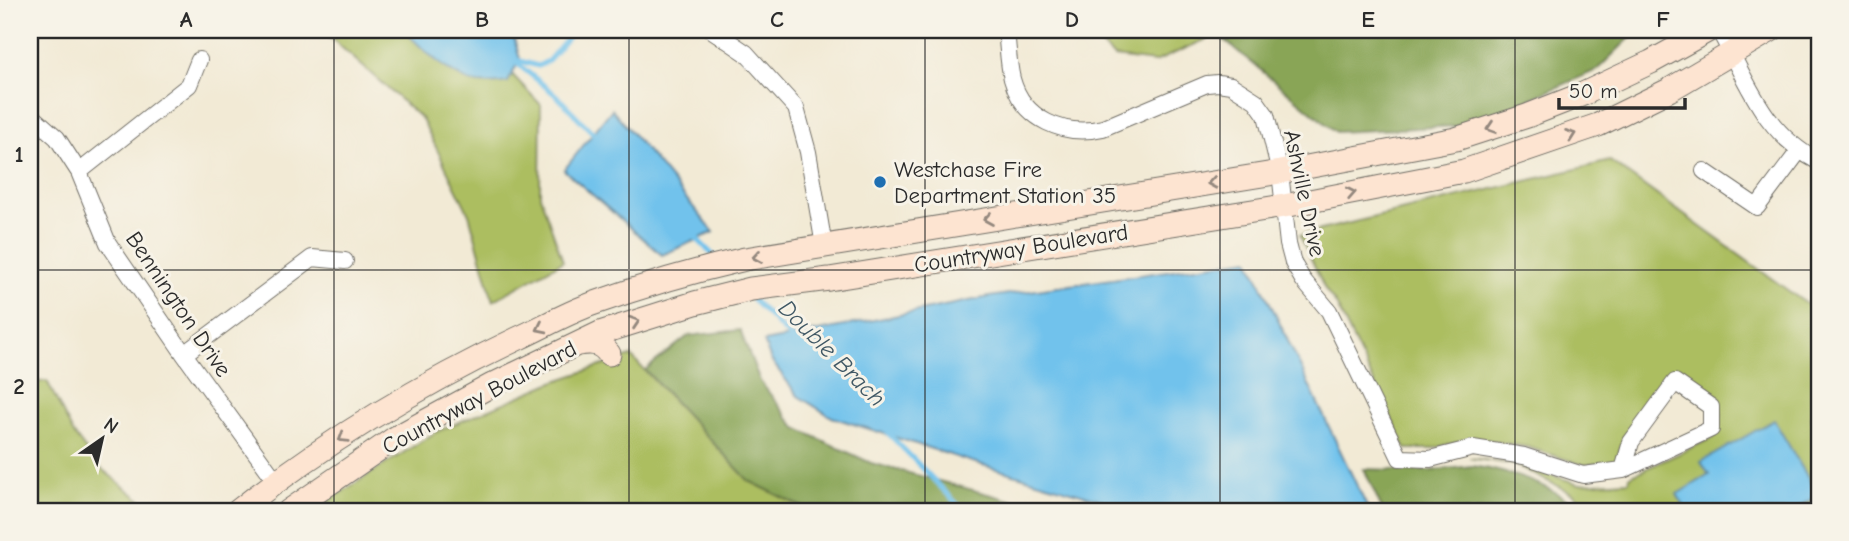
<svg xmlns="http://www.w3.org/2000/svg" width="1849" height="541" viewBox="0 0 1849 541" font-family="'Comic Neue',sans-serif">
	<rect width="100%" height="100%" fill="#f7f3e8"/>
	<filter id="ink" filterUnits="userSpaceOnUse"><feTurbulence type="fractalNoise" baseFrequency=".0143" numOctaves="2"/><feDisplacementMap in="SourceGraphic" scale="14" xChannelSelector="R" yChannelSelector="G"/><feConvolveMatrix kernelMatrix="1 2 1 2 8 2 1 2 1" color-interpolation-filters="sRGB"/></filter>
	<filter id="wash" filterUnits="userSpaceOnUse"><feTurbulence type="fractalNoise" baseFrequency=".00686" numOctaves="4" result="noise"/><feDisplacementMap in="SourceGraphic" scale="28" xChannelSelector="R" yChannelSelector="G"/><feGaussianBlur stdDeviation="1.57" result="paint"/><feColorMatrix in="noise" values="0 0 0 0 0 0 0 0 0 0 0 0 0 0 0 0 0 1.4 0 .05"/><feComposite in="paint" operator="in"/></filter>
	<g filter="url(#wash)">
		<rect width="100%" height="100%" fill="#f2ead5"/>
		<!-- green -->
		<path fill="#acbe61" stroke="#6c7446" stroke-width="2" d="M322,30H467L489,50L541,105L540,196L563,261L493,301L469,214L422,119Z
			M1086,30H1227L1155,62L1114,57Z
			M1610,161L1819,313V404L1811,416L1819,442V511H1590L1574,494L1513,464L1469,458L1521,465L1579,484L1629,481L1630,476L1713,438C1736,403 1705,391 1680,374L1668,377L1624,437L1616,462L1584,465L1527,447L1475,438L1430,449H1406L1337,306L1325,289L1300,235Z
			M631,356L749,481L810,511H312L436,432L553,382Z
			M47,381L73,433L98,466L141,500L127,511H30V383Z"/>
		<!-- forest -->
		<path fill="#89a557" stroke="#5a6841" stroke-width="2" d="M1227,30H1638L1597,70L1514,106L1457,126L1336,132L1217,34Z
			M740,330L760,381L796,428L871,463L1052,511H810L749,481L645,370L688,336Z
			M1472,466C1505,471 1557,485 1579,511H1383L1364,469L1429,471Z"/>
		<!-- water -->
		<path fill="#71c2ec" stroke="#4e768c" stroke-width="2" d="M404,30H508L512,32L520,59L508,82C497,84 474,85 464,79C442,68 421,48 404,30Z
			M612,109L714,232L662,255L564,170Z
			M1249,259L1369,511H1139L969,461L832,417L798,396L771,360L764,342L989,297Z
			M1774,420L1818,495L1792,511H1686L1677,494L1709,475L1701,462Z"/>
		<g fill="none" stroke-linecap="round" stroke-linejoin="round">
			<!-- stream -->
			<path stroke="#71c2ec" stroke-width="5" d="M513,59L538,66L548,61L574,30
				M514,61L557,96L597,137
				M694,236L717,259
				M752,299L794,341
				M886,431L964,511"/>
		</g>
	</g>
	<g filter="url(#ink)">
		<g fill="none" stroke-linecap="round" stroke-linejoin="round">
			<defs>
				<path id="street" d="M712,30L746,53L796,108L808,152L824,246
					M1006,30C1008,46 1008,63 1012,79C1023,120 1064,137 1103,128L1207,84L1218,83L1231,85L1256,101L1266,115L1280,172L1288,244L1293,263L1303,280L1329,311L1400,458L1430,459L1473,448L1524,456L1583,475L1623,470L1711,429V407L1675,382L1631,442L1623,470
					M1719,30C1748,82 1762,132 1819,162
					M30,114L57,138L79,172L108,243L184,354L276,481
					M1704,171L1757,207L1799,151
					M79,172L189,85L199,60
					M184,354L312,258L345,261"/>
				<path id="secondary" d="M578,344C592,342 600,342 609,354
					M238,511C324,443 420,385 519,338C543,327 567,313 592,304C642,286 693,271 745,259L1280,172L1456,139L1527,116L1583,94L1651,62L1709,30
					M289,511L395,438L492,385L600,333L695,303L751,289L829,279L1284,206L1464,171L1598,125L1669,90L1771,30"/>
			</defs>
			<!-- street casing -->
			<use href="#street" stroke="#716e66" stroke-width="18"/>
			<!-- secondary casing -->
			<use href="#secondary" stroke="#716e66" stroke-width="25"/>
			<!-- street -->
			<use href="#street" stroke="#fff" stroke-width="16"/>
			<!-- secondary -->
			<use href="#secondary" stroke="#fde4d1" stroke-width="23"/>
		</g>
		<!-- one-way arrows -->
		<defs><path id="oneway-chevron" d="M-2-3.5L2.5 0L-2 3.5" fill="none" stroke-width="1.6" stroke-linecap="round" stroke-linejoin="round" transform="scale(1.75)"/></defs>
		<g stroke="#94887e">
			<use href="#oneway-chevron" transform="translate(1491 128) rotate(162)"/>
			<use href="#oneway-chevron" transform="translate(1571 135) rotate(-20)"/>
			<use href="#oneway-chevron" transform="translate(1212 183) rotate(171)"/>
			<use href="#oneway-chevron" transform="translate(1351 193) rotate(-11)"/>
			<use href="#oneway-chevron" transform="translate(988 219) rotate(171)"/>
			<use href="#oneway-chevron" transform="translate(757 257) rotate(170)"/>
			<use href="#oneway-chevron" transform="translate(635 322) rotate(-18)"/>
			<use href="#oneway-chevron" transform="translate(541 328) rotate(154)"/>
			<use href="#oneway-chevron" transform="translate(343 438) rotate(148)"/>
		</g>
	</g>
	<!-- grid -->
	<path fill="none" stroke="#2b2b2b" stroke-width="2" stroke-opacity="0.55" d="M334,30V511M629,30V511M925,30V511M1220,30V511M1515,30V511M30,270H1819"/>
	<!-- markers -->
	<circle fill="#1f6fb2" stroke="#f7f3e8" stroke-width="2.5" cx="880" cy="182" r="7"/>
	<g text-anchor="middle" stroke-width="6" stroke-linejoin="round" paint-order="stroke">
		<!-- poi labels -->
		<g font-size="23" fill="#2b2b2b" stroke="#f7f3e8" text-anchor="start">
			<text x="894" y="177">Westchase Fire<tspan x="894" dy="26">Department Station 35</tspan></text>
		</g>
		<!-- street labels -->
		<g font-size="23" fill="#2b2b2b" stroke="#f7f3e8">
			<text transform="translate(1305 193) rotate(78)" y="8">Ashville Drive</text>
			<text transform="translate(1021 248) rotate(-9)" y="8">Countryway Boulevard</text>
			<text transform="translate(179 304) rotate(56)" y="8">Bennington Drive</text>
			<text transform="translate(479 397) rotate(-28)" y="8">Countryway Boulevard</text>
		</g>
		<!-- water labels -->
		<g font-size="24" font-style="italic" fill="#405865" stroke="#f7f3e8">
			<text transform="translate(832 353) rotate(45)" y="8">Double Brach</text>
		</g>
	</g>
	<!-- margin -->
	<rect width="1849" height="541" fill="none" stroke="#f7f3e8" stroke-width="77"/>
	<!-- north arrow -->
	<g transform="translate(102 439) rotate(34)" stroke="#f7f3e8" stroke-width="5" paint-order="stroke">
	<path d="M0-5L12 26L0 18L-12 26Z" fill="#2b2b2b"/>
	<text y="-10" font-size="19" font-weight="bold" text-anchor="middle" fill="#2b2b2b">N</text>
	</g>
	<!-- scale -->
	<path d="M1559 98v10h126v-10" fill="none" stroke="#2b2b2b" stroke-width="3.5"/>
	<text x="1569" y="98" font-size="21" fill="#2b2b2b" stroke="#f7f3e8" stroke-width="5" paint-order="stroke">50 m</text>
	<rect x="38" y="38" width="1773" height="465" fill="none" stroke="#2b2b2b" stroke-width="2.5"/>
	<g font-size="23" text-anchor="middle" font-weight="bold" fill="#2b2b2b">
		<text x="186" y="27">A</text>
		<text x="482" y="27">B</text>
		<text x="777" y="27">C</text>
		<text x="1072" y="27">D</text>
		<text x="1368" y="27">E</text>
		<text x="1663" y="27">F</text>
		<text x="19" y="162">1</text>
		<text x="19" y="394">2</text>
	</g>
</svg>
